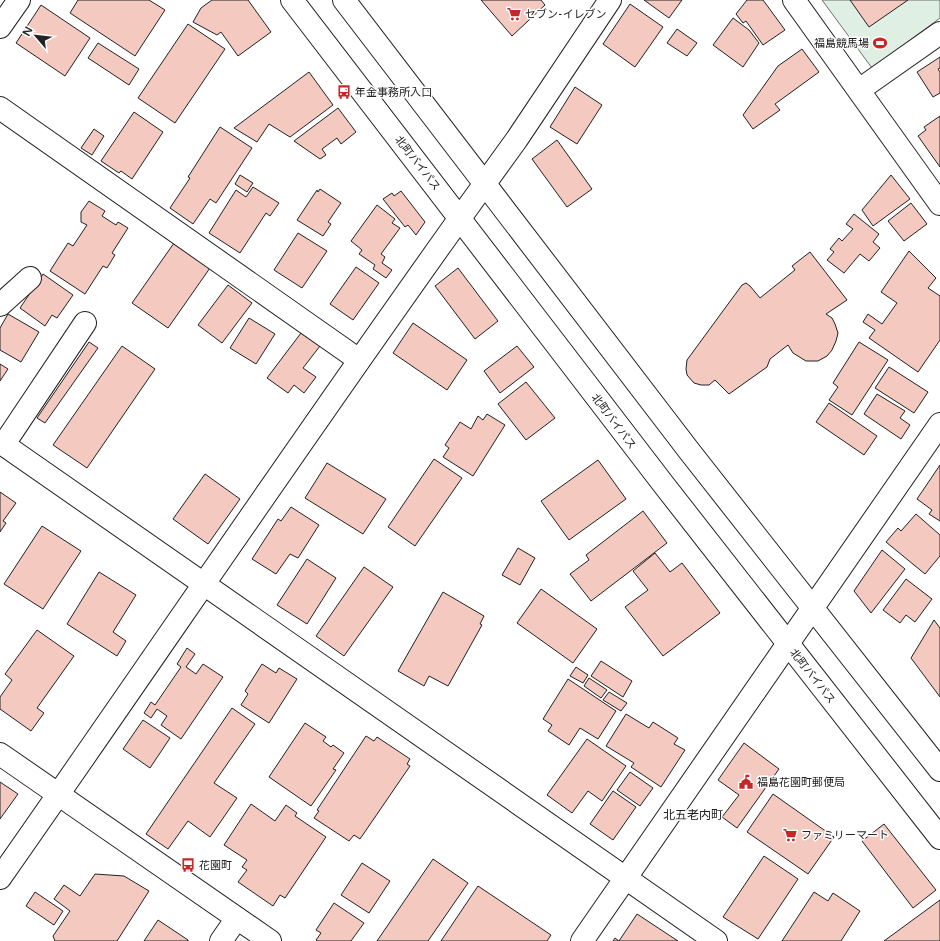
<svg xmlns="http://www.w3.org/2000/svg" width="940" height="941" viewBox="0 0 940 941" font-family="'Varela Round','Noto Sans JP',sans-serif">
	<rect width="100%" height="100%" fill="#fff"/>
	<!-- green -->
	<path fill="#e0efe3" stroke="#6f6f6f" d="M822,0H940V18L872,68Z"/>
	<!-- building -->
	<path fill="#f3c9c0" stroke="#222" d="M78,0H149L165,10L135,56L70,13Z
		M212,0H248L271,32L238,56L221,32L217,35L193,22L201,8Z
		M481,0H541L545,5L512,36Z
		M644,0H682L669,18Z
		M747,0H763L785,30L763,45L746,21L743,23L736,14Z
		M850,0H908L869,27Z
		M630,4L663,27L635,67L603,44Z
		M41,5L90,38L65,76L16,43Z
		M733,18L749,30L759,43L743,67L713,45Z
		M188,24L225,49L175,123L138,98Z
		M677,29L697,43L687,56L667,43Z
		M98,43L139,69L129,85L88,58Z
		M802,49L819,72L775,104L780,110L753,129L743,115L778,66Z
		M940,57V68L938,69L940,72V93L933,97L917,72Z
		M309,72L333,105L290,137L269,124L257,142L234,128Z
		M575,87L602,105L577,144L550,127Z
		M338,108L356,132L341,144L337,138L322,149L326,155L320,159L294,141Z
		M134,112L163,132L132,179L121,171L119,173L101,161Z
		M940,116V167L918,136L926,130L924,127Z
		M220,127L252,148L216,203L210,199L193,224L170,208L190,178L188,177Z
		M94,129L104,136L92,155L81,148Z
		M557,140L592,189L567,207L532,159Z
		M240,175L253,183L247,192L235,184Z
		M891,175L910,199L873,226L862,210Z
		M253,187L279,203L270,216L266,213L240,253L209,233L236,190L246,197Z
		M320,189L341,203L328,222L331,224L323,236L297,220L317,190L318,192Z
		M401,191L425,222L416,235L408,225L405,227L383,199L392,193L394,196Z
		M89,201L105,211L102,216L116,225L118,222L128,228L112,253L115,255L107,268L103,266L85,294L50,271L68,243L73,246L87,225L81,222V212Z
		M911,203L927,224L904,241L888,221Z
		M377,205L395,219L392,223L400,228L381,254L385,257L382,263L392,270L386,278L373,269L375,265L359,254L362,250L351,241Z
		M854,214L879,234L873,242L880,248L869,261L860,254L844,273L827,260L834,252L830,249L839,238L842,241L853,229L846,224Z
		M298,233L327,251L302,288L274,270Z
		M174,243L210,268L168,328L132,303Z
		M909,251L936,278L928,288L940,296V340L918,372L869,338L875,330L863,322L868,314L882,324L897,303L881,292Z
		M810,252L847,300L826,314L832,318L835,324L838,333L836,341L832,350L827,356L818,361H806L793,353L788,345L770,359L767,367L729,394L715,380L709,385H701L694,383L687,375L686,369L687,360L742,285L746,283L750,286L760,298L795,270L792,266Z
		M356,267L379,283L353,320L330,304Z
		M458,268L498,321L475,339L435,286Z
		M43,274L73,295L57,318L52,315L45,326L20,308Z
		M228,285L252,303L222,343L198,325Z
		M8,314L39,332L21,362L0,350V328Z
		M249,318L275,334L256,364L230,348Z
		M413,323L467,360L447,390L393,353Z
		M301,333L320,346L303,368L316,377L304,393L294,385L288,393L267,378Z
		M89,342L98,348L45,423L37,418Z
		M859,342L888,360L852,415L829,400L838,387L833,383Z
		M122,346L155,369L87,468L53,445Z
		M517,346L534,367L500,393L484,371Z
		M0,364L8,369L0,381Z
		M889,367L928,392L914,413L875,388Z
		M526,382L555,418L526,440L498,404Z
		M877,394L905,411L900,418L910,425L901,439L864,414Z
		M829,403L877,436L864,455L816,422Z
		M487,414L505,425L473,476L443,457L449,448L445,445L460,422L471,429L478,416L483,420Z
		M434,459L462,478L415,546L388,527Z
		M598,460L626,499L569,540L541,501Z
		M327,463L386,499L363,534L305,498Z
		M940,465V521L929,514L932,510L917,499Z
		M205,474L240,499L208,544L173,519Z
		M0,492L16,503L3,521L6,523L0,532Z
		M291,507L319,525L298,558L290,554L276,574L252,559L278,519L281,521Z
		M643,511L667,543L591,601L570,574L589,560L586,555Z
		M916,514L940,535V556L925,574L886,542L898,528L901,531Z
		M42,526L81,551L43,609L4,584Z
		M518,548L535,558L520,585L502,575Z
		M882,550L905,569L871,613L854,591Z
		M655,553L670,572L682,563L720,613L663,656L625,607L648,590L633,571Z
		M307,559L336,578L307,624L277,605Z
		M364,567L393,587L344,656L316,636Z
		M99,572L136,595L113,632L126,641L117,656L67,624Z
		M906,579L932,599L915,622L906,615L900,623L883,610Z
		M541,589L597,629L573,663L517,623Z
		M443,592L484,616L480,624L482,625L448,686L429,676L424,686L398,671Z
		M934,620L940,628V697L911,658Z
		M37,630L74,656L37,708L44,713L31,731L0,709V697L12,680L5,674Z
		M187,648L195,654L186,667L196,674L203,664L223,677L181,739L161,725L167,716L157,709L151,718L144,713L151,702L155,705L181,667L177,664Z
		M601,661L632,681L623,697L591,676Z
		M262,664L276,673L279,668L297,679L269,723L241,705L248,694L245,691Z
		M576,667L588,675L583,683L570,676Z
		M589,678L607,690L601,698L584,686Z
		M568,679L616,711L598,739L580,728L569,745L548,731L552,725L543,719Z
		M609,692L627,703L621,711L603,700Z
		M232,708L255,724L214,783L237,798L210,837L188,821L168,849L146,834Z
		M626,714L649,728L653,722L678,738L674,744L685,750L661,787L631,767L634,763L606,746Z
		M143,720L170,738L150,768L123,749Z
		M305,723L326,737L323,741L331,747L333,745L344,753L333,769L336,770L311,806L269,777Z
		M366,736L374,741L377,737L410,759L407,764L410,766L360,839L354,835L349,841L314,818L319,811L317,810Z
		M587,739L626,766L602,801L588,791L572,813L547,795Z
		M744,743L779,769L737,828L722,817L739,795L718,780Z
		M630,772L653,788L640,806L617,790Z
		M0,782L18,794L0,819Z
		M613,791L636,807L613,840L590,824Z
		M773,794L834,837L808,874L747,832Z
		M251,804L275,821L286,805L297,813L295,816L326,837L285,898L280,895L273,906L238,882L247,870L242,867L247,860L224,845Z
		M884,824L936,890L913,908L862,841Z
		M764,856L798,879L758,939L723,917Z
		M433,859L468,883L428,941H377Z
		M362,863L390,881L369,913L341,895Z
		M95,874L124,876L149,891L117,941H55L53,936L70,911L54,899L64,885L80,896Z
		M478,886L551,935L547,941H441Z
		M35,892L63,911L54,925L26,906Z
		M814,892L828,901L833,893L860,911L841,941H782Z
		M940,900V941H884Z
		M334,903L364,923L351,941H318L316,940L321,933L316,930Z
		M637,914L678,941H613L615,938L619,941Z
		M158,920L188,940V941H144Z"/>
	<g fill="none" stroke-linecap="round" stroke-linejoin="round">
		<defs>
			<path id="street" d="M794,0L940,204
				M0,27L19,0
				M859,90L940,33
				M0,108L359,360
				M460,218L517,139L610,0
				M0,305L30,278
				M0,442L716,941
				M4,444L85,323
				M0,754L270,941
				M221,941L237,918
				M582,941L940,424"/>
			<path id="secondary" d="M0,878C154,658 304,436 460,218"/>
			<path id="highway" d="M292,0L664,485L940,838
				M344,0L690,452L940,770"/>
		</defs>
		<!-- street casing -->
		<use href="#street" stroke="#222" stroke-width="24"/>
		<!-- secondary casing -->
		<use href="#secondary" stroke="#222" stroke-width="24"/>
		<!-- highway casing -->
		<use href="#highway" stroke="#222" stroke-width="24"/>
		<!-- street -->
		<use href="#street" stroke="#fff" stroke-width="22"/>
		<!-- secondary -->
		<use href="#secondary" stroke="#fff" stroke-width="22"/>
		<!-- highway -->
		<use href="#highway" stroke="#fff" stroke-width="22"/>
	</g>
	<!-- icons -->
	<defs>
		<symbol id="supermarket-bare" viewBox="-9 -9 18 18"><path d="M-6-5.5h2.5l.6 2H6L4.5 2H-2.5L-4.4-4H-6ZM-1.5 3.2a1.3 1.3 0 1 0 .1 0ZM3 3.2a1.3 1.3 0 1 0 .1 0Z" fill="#c62828" stroke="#fff" stroke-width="2.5" paint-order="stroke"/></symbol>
		<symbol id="stadium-bare" viewBox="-9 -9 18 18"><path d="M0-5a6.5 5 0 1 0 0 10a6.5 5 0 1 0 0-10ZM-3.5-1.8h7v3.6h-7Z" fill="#c62828" stroke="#fff" stroke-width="2.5" paint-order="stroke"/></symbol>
		<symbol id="bus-bare" viewBox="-9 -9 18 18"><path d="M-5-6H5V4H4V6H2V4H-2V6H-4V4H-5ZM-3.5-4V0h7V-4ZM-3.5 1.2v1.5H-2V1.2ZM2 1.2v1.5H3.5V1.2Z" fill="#c62828" stroke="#fff" stroke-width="2.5" paint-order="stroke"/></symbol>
		<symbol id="civic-bare" viewBox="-9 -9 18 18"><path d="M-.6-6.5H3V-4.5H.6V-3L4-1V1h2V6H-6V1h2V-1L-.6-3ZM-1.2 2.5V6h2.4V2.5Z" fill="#c62828" stroke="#fff" stroke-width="2.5" paint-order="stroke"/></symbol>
	</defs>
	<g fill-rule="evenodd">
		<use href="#supermarket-bare" x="504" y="4" width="20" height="20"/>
		<use href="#stadium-bare" x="870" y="33" width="20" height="20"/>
		<use href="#bus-bare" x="334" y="82" width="20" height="20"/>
		<use href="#civic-bare" x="736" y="772" width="20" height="20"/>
		<use href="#supermarket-bare" x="780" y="825" width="20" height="20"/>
		<use href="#bus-bare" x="178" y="855" width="20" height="20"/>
	</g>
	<g text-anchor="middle" stroke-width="3" stroke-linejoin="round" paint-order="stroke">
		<!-- poi labels -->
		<g font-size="11" fill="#222" stroke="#fff" text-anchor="start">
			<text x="525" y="18">セブン-イレブン</text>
			<text x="869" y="47" text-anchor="end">福島競馬場</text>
			<text x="355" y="96">年金事務所入口</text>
			<text x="757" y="786">福島花園町郵便局</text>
			<text x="801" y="839">ファミリーマート</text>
			<text x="199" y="869">花園町</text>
		</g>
		<!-- street labels -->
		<g font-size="11" fill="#222" stroke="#fff">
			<text transform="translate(418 163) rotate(52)" y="4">北町バイパス</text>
			<text transform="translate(614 421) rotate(53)" y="4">北町バイパス</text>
			<text transform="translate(813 676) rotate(52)" y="4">北町バイパス</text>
		</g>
		<!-- neighbourhood labels -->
		<g font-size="12" fill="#222" stroke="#fff">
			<text x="693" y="819">北五老内町</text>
		</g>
	</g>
	<!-- north arrow -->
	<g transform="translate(36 36) rotate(298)" stroke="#ffffff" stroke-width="3" paint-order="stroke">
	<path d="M0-3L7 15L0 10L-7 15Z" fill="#222222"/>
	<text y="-6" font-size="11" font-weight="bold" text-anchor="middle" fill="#222222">N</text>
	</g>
</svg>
